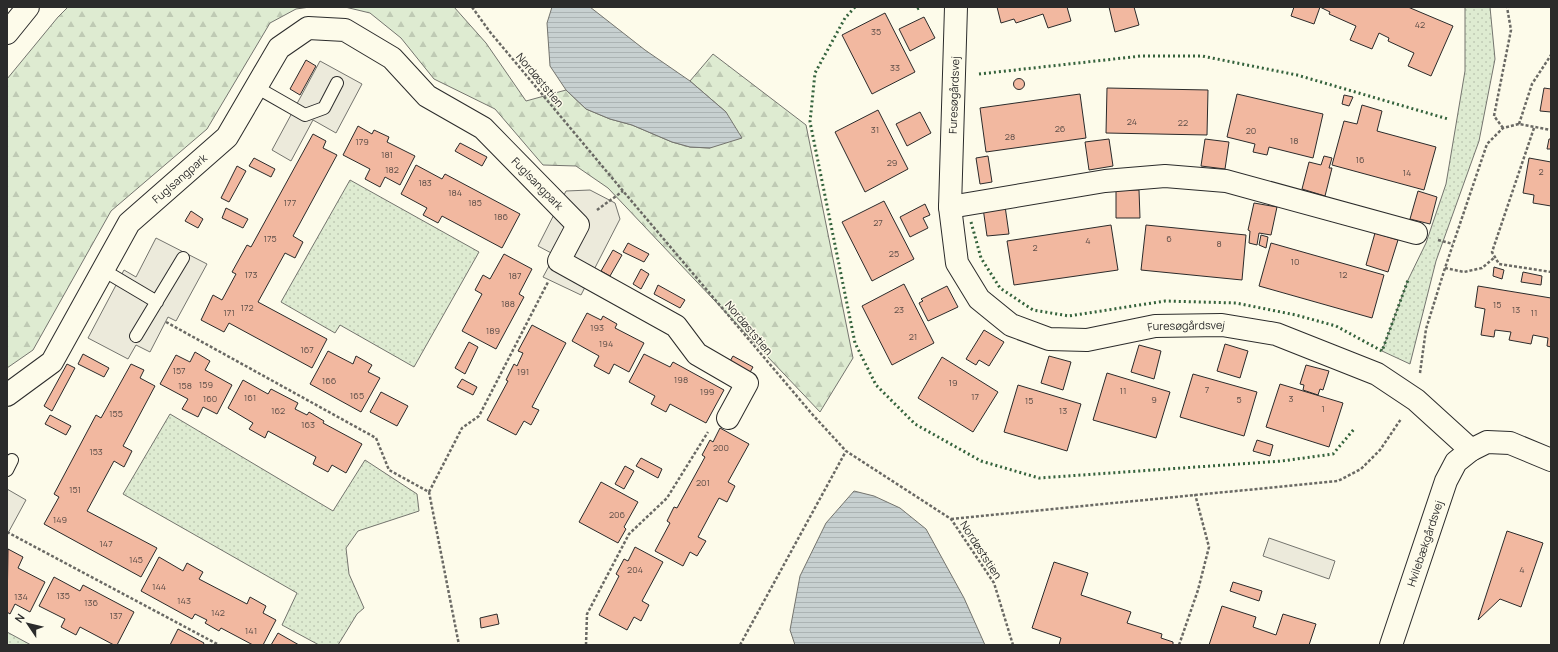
<svg xmlns="http://www.w3.org/2000/svg" width="1558" height="652" viewBox="0 0 1558 652" font-family="Manrope,sans-serif">
	<defs>
		<pattern id="green-dots" width="8" height="8" patternUnits="userSpaceOnUse"><rect width="8" height="8" fill="#deebd1"/><path d="M2 2h.1M6 6h.1" fill="none" stroke="#bfcab4" stroke-width="1.8" stroke-linecap="round"/></pattern>
		<pattern id="forest-firs" width="22" height="20" patternUnits="userSpaceOnUse"><rect width="22" height="20" fill="#deebd1"/><path d="M5 1l3.5 6h-7zM16 11l3.5 6h-7z" fill="#bfcab4"/></pattern>
		<pattern id="water-rules" width="6" height="5" patternUnits="userSpaceOnUse"><rect width="6" height="5" fill="#c7d0d0"/><path d="M0 2.5h6" fill="none" stroke="#abb3b3"/></pattern>
	</defs>
	<rect width="100%" height="100%" fill="#fdfbea"/>
	<!-- green -->
	<path fill="url(#green-dots)" stroke="#74746e" d="M1465,7H1490L1495,59L1479,141L1436,261L1410,364L1382,351L1408,280L1426,243L1446,184L1465,71Z
		M350,180L479,252L414,367L340,325L335,333L281,302Z
		M170,414L333,511L365,460L417,494L419,511L358,531L346,548L349,574L364,608L357,614L338,645H319L282,625L297,593L123,494Z
		M7,632L31,645H7Z"/>
	<!-- forest -->
	<path fill="url(#forest-firs)" stroke="#74746e" d="M68,7H310L296,9L270,23L207,129L111,211L33,350L7,368V79L58,17Z
		M345,7H454L486,43L526,101L566,90L586,109L610,119L632,125L672,142L690,147L710,148L726,112L690,81L713,54L806,125L853,358L820,412L608,188L576,166L543,165L495,109L434,79L401,38L370,13Z"/>
	<!-- parking -->
	<path fill="#eceadb" stroke="#74746e" d="M320,61L362,84L336,133L313,120L291,161L272,150Z
		M590,190L615,203L620,219L581,295L543,277L555,255L538,246L566,191Z
		M156,238L207,264L176,321L168,317L150,352L136,345L128,359L88,338L124,270L136,277Z
		M7,489L26,500L7,535Z
		M1269,538L1335,561L1329,579L1263,556Z"/>
	<!-- water -->
	<path fill="url(#water-rules)" stroke="#74746e" d="M552,7H590L645,50L690,81L726,112L742,138L710,148L690,147L672,142L632,125L610,119L586,109L566,90L550,66L547,23Z
		M854,491L874,496L900,508L926,529L964,598L985,645H795L790,630L800,576L826,523Z"/>
	<!-- building -->
	<path fill="#f2b8a0" stroke="#2b2b2b" d="M997,7H1067L1071,21L1048,28L1043,14L1016,23L1014,19L1001,23Z
		M1109,7H1134L1139,25L1115,32Z
		M1294,7H1408L1453,26L1431,76L1408,66L1414,53L1388,41L1389,38L1379,33L1372,49L1350,40L1356,26L1329,14L1330,12L1320,7L1314,24L1291,16Z
		M885,13L915,72L872,94L842,35Z
		M924,17L935,38L910,51L899,29Z
		M306,60L316,66L300,95L290,89Z
		M1013.5 84a5.5 5.5 0 1 1 11 0a5.5 5.5 0 1 1-11 0Z
		M1107,88L1208,90L1207,135L1106,133Z
		M1544,88L1551,89V112L1540,111Z
		M1080,94L1086,138L986,152L980,108Z
		M1237,94L1323,114L1313,158L1269,147L1267,155L1253,152L1255,144L1227,137Z
		M1344,95L1353,97L1349,106L1342,104Z
		M1362,105L1382,111L1377,131L1436,147L1424,190L1332,165L1344,121L1357,124Z
		M878,110L908,169L865,192L835,132Z
		M920,112L931,133L907,146L896,124Z
		M358,126L372,134L374,130L389,137L387,142L415,156L400,185L385,177L380,187L365,179L370,169L343,155Z
		M313,134L326,141L323,148L337,155L293,236L303,242L295,258L285,253L258,302L327,339L312,368L229,323L224,332L201,320L213,295L222,300L236,274L232,272L247,245L251,247Z
		M1109,139L1113,166L1089,170L1085,142Z
		M1205,139L1229,142L1225,169L1201,166Z
		M1549,139H1551V149H1547Z
		M460,143L487,157L482,166L455,151Z
		M988,156L992,182L980,184L976,158Z
		M1324,156L1332,158L1329,168H1332L1325,196L1302,189L1309,162L1321,165Z
		M254,158L275,169L271,177L249,166Z
		M1529,158L1551,162V206L1533,203L1534,195L1523,193Z
		M416,165L442,179L445,174L520,214L502,248L442,216L438,223L423,215L427,208L401,194Z
		M237,166L246,171L229,202L221,198Z
		M1116,190H1139L1140,218H1116Z
		M1418,191L1437,197L1430,224L1410,219Z
		M884,201L914,259L872,281L842,222Z
		M1254,203L1277,207L1271,235L1259,233L1257,245L1249,243L1250,231L1248,230Z
		M925,204L930,215L923,218L928,228L910,237L900,217Z
		M1005,206L1009,234L987,236L983,208Z
		M226,208L248,219L243,228L222,218Z
		M191,211L203,219L198,228L185,221Z
		M1111,225L1118,270L1014,285L1007,241Z
		M1146,225L1246,235L1242,280L1141,270Z
		M1375,233L1398,240L1388,272L1366,265Z
		M1261,235L1268,237L1266,248L1259,245Z
		M628,243L649,254L644,262L623,252Z
		M1271,243L1384,275L1372,318L1259,286Z
		M613,250L622,255L610,276L601,271Z
		M504,254L532,269L519,294L524,297L496,349L462,331L482,294L475,290L483,275L490,279Z
		M1494,267L1504,270L1502,279L1493,276Z
		M641,269L649,274L641,289L633,284Z
		M1523,272L1542,276L1541,285L1521,282Z
		M904,284L934,343L892,365L862,306Z
		M658,285L685,300L680,308L654,294Z
		M947,286L958,307L928,321L919,303L923,301L921,299Z
		M1478,286L1551,298V347L1547,346L1548,338L1533,335L1531,344L1509,340L1511,332L1495,330L1494,337L1481,335L1485,309L1475,307Z
		M587,313L601,320L603,316L617,324L615,328L644,343L629,372L614,364L609,374L594,366L599,356L572,341Z
		M532,325L566,343L532,407L539,410L531,425L524,421L516,435L487,420L508,381L506,380L514,364L517,366L523,353L518,351Z
		M984,330L1004,342L989,366L979,360L976,365L966,359Z
		M469,342L478,347L465,374L455,368Z
		M1225,344L1248,351L1240,378L1217,371Z
		M1139,345L1161,351L1154,379L1131,372Z
		M328,351L353,364L356,356L372,365L368,372L380,378L361,412L310,384Z
		M195,352L210,361L205,370L232,385L217,414L203,407L198,417L182,409L188,399L160,384L176,355L190,362Z
		M83,354L109,368L104,377L78,364Z
		M644,354L670,367L673,362L724,390L706,423L670,404L666,412L651,404L655,396L629,382Z
		M733,356L753,367L749,374L729,363Z
		M1049,356L1071,362L1063,390L1041,383Z
		M942,357L998,392L973,432L918,398Z
		M67,364L75,368L52,411L44,406Z
		M131,364L144,370L140,378L155,386L123,446L132,451L124,467L114,461L87,511L157,548L141,577L44,524L59,497L54,494L96,415L101,418Z
		M1306,365L1329,371L1323,390L1320,389L1318,395L1303,390L1304,385L1300,384Z
		M1107,373L1170,392L1156,438L1093,420Z
		M1193,374L1257,392L1244,436L1180,417Z
		M462,379L477,387L473,395L457,387Z
		M243,380L268,394L271,389L298,403L295,409L307,415L309,412L324,421L323,423L362,444L346,473L332,465L328,472L313,464L316,457L268,431L265,438L249,429L253,423L228,408Z
		M1280,384L1343,403L1329,447L1266,427Z
		M1018,385L1081,404L1067,451L1004,432Z
		M381,392L408,406L397,426L370,412Z
		M50,415L71,426L66,435L45,424Z
		M720,428L749,444L728,482L735,486L727,502L719,498L698,537L706,541L697,556L690,552L683,566L655,551L670,523L667,521L674,507L677,508L705,457L702,455L710,440L713,442Z
		M1257,440L1273,445L1270,456L1253,451Z
		M641,458L662,469L658,478L636,466Z
		M625,466L634,471L624,489L615,484Z
		M601,482L638,502L624,527L626,529L618,543L579,522Z
		M1507,531L1543,543L1521,607L1500,599L1478,620Z
		M635,547L663,562L642,601L649,605L641,621L634,617L627,630L599,615L619,576L616,574L624,559L628,561Z
		M8,549L23,557L18,568L45,582L30,612L15,604L10,614L7,612Z
		M159,557L183,571L187,563L203,572L199,579L247,604L250,597L266,606L263,613L276,620L263,645H253L221,628L219,631L205,623L207,620L195,614L192,619L141,591Z
		M1054,562L1088,573L1081,595L1131,612L1127,623L1162,634L1161,638L1173,642V645H1059L1061,638L1032,628Z
		M54,577L80,591L83,585L134,612L117,645H114L80,627L76,635L61,627L65,619L39,606Z
		M1233,582L1262,591L1259,601L1230,591Z
		M1222,606L1256,617L1253,627L1276,635L1283,614L1316,624L1309,645H1209Z
		M497,614L499,624L481,628L480,618Z
		M178,629L204,643L203,645H170Z
		M278,633L299,645H271Z"/>
	<g fill="none" stroke-linecap="round" stroke-linejoin="round">
		<defs>
			<path id="service" d="M256,87L305,115L324,108L337,83
				M103,270L157,302
				M136,336L183,258
				M7,470L12,460"/>
			<g id="minor">
				<path id="s1" d="M956,7L950,207L957,263L979,299L1011,325L1049,339L1087,340L1155,326L1222,325L1276,334L1377,374L1416,400L1471,450"/>
				<path d="M950,207L1105,181L1165,176L1226,181L1416,233"/>
				<path id="s2" d="M7,395L52,362L129,223L227,137L279,48L308,28L345,30L392,58L427,96L483,128L578,225L559,261L676,326L697,354L747,383L728,418"/>
			</g>
			<g id="tertiary">
				<path id="s3" d="M1391,645L1446,481L1456,462L1471,450L1487,442L1510,443L1551,460"/>
			</g>
			<path id="secondary" d="M7,33L28,7"/>
		</defs>
		<!-- service casing -->
		<use href="#service" stroke="#2b2b2b" stroke-width="14"/>
		<!-- minor casing -->
		<use href="#minor" stroke="#2b2b2b" stroke-width="24"/>
		<!-- tertiary casing -->
		<use href="#tertiary" stroke="#2b2b2b" stroke-width="24"/>
		<!-- secondary casing -->
		<use href="#secondary" stroke="#2b2b2b" stroke-width="24"/>
		<!-- path -->
		<path stroke="#6a6964" stroke-width="2.5" stroke-dasharray="3 2" stroke-linecap="butt" d="M472,7L490,32L623,191L812,414L846,451L951,519L994,583L1013,645
			M1519,124L1532,84L1551,55
			M1503,128L1494,116L1511,30L1507,7
			M1534,128L1492,252L1499,264L1551,272
			M597,210L623,191
			M1438,240L1453,244
			M1445,268L1464,272L1482,268L1495,257
			M166,322L376,438L389,470L429,492L459,645
			M1420,373L1426,329L1445,268L1487,144L1503,128L1519,124L1551,130
			M429,492L462,428L479,416L548,282
			M951,519L1338,481L1361,469L1380,450L1401,419
			M7,532L219,645
			M586,645L587,614L629,534L667,498L708,432
			M740,645L846,451
			M1179,645L1198,590L1209,547L1195,494"/>
		<!-- service -->
		<use href="#service" stroke="#fdfbea" stroke-width="12"/>
		<!-- minor -->
		<use href="#minor" stroke="#fdfbea" stroke-width="22"/>
		<!-- tertiary -->
		<use href="#tertiary" stroke="#fdfbea" stroke-width="22"/>
		<!-- secondary -->
		<use href="#secondary" stroke="#fdfbea" stroke-width="22"/>
		<!-- hedge -->
		<path stroke="#34623c" stroke-width="3" stroke-dasharray="2 3" stroke-linecap="butt" d="M855,7L845,18L815,73L810,122L855,343L876,385L915,424L981,461L1039,478L1282,461L1333,454L1355,428
			M917,9L921,7
			M979,74L1141,56H1202L1297,75L1448,119
			M971,222L981,258L1000,288L1033,310L1069,316L1165,301L1236,303L1296,315L1336,326L1382,351L1408,280"/>
	</g>
	<g text-anchor="middle" stroke-width="3" stroke-linejoin="round" paint-order="stroke">
		<!-- number labels -->
		<g font-size="9" fill="#5d4e48">
			<text x="1420" y="28">42</text>
			<text x="876" y="35">35</text>
			<text x="895" y="71">33</text>
			<text x="1132" y="125">24</text>
			<text x="1183" y="126">22</text>
			<text x="1060" y="132">26</text>
			<text x="875" y="133">31</text>
			<text x="1251" y="134">20</text>
			<text x="1010" y="140">28</text>
			<text x="1294" y="144">18</text>
			<text x="362" y="145">179</text>
			<text x="387" y="158">181</text>
			<text x="1360" y="163">16</text>
			<text x="892" y="166">29</text>
			<text x="392" y="173">182</text>
			<text x="1541" y="175">2</text>
			<text x="1407" y="176">14</text>
			<text x="425" y="186">183</text>
			<text x="455" y="196">184</text>
			<text x="290" y="206">177</text>
			<text x="475" y="206">185</text>
			<text x="501" y="220">186</text>
			<text x="878" y="226">27</text>
			<text x="270" y="242">175</text>
			<text x="1169" y="242">6</text>
			<text x="1088" y="244">4</text>
			<text x="1219" y="247">8</text>
			<text x="1035" y="251">2</text>
			<text x="894" y="257">25</text>
			<text x="1295" y="265">10</text>
			<text x="251" y="278">173</text>
			<text x="1343" y="278">12</text>
			<text x="515" y="279">187</text>
			<text x="508" y="307">188</text>
			<text x="1497" y="308">15</text>
			<text x="247" y="311">172</text>
			<text x="899" y="313">23</text>
			<text x="1516" y="313">13</text>
			<text x="229" y="316">171</text>
			<text x="1534" y="316">11</text>
			<text x="597" y="331">193</text>
			<text x="493" y="334">189</text>
			<text x="913" y="340">21</text>
			<text x="606" y="347">194</text>
			<text x="307" y="353">167</text>
			<text x="179" y="374">157</text>
			<text x="523" y="375">191</text>
			<text x="681" y="383">198</text>
			<text x="329" y="384">166</text>
			<text x="953" y="386">19</text>
			<text x="206" y="388">159</text>
			<text x="185" y="389">158</text>
			<text x="1207" y="393">7</text>
			<text x="1123" y="394">11</text>
			<text x="707" y="395">199</text>
			<text x="357" y="399">165</text>
			<text x="975" y="400">17</text>
			<text x="250" y="401">161</text>
			<text x="210" y="402">160</text>
			<text x="1291" y="402">3</text>
			<text x="1154" y="403">9</text>
			<text x="1239" y="403">5</text>
			<text x="1029" y="404">15</text>
			<text x="1323" y="412">1</text>
			<text x="278" y="414">162</text>
			<text x="1063" y="414">13</text>
			<text x="116" y="417">155</text>
			<text x="308" y="428">163</text>
			<text x="721" y="451">200</text>
			<text x="96" y="455">153</text>
			<text x="703" y="486">201</text>
			<text x="75" y="493">151</text>
			<text x="617" y="518">206</text>
			<text x="60" y="523">149</text>
			<text x="106" y="547">147</text>
			<text x="136" y="563">145</text>
			<text x="635" y="573">204</text>
			<text x="1522" y="573">4</text>
			<text x="159" y="590">144</text>
			<text x="63" y="599">135</text>
			<text x="21" y="600">134</text>
			<text x="184" y="604">143</text>
			<text x="91" y="606">136</text>
			<text x="218" y="616">142</text>
			<text x="116" y="619">137</text>
			<text x="251" y="634">141</text>
		</g>
		<!-- street labels -->
		<g font-size="11" fill="#2b2b2b" stroke="#fdfbea">
			<text transform="translate(540 80) rotate(50)" y="4">Nordøststien</text>
			<text transform="translate(954 95) rotate(-88)" y="4">Furesøgårdsvej</text>
			<text dy="4" stroke="none"><textPath href="#s2" startOffset="282">Fuglsangpark</textPath></text>
			<text dy="4" stroke="none"><textPath href="#s2" startOffset="769">Fuglsangpark</textPath></text>
			<text dy="4" stroke="none"><textPath href="#s1" startOffset="519">Furesøgårdsvej</textPath></text>
			<text transform="translate(749 328) rotate(50)" y="4">Nordøststien</text>
			<text dy="4" stroke="none"><textPath href="#s3" startOffset="107">Hvilebækgårdsvej</textPath></text>
			<text transform="translate(981 550) rotate(57)" y="4">Nordøststien</text>
		</g>
	</g>
	<!-- border -->
	<rect width="1558" height="652" fill="none" stroke="#2b2b2b" stroke-width="16"/>
	<!-- north arrow -->
	<g transform="translate(28 624) rotate(305)" stroke="#fdfbea" stroke-width="3" paint-order="stroke">
	<path d="M0-3L7 15L0 10L-7 15Z" fill="#2b2b2b"/>
	<text y="-6" font-size="11" font-weight="bold" text-anchor="middle" fill="#2b2b2b">N</text>
	</g>
</svg>
